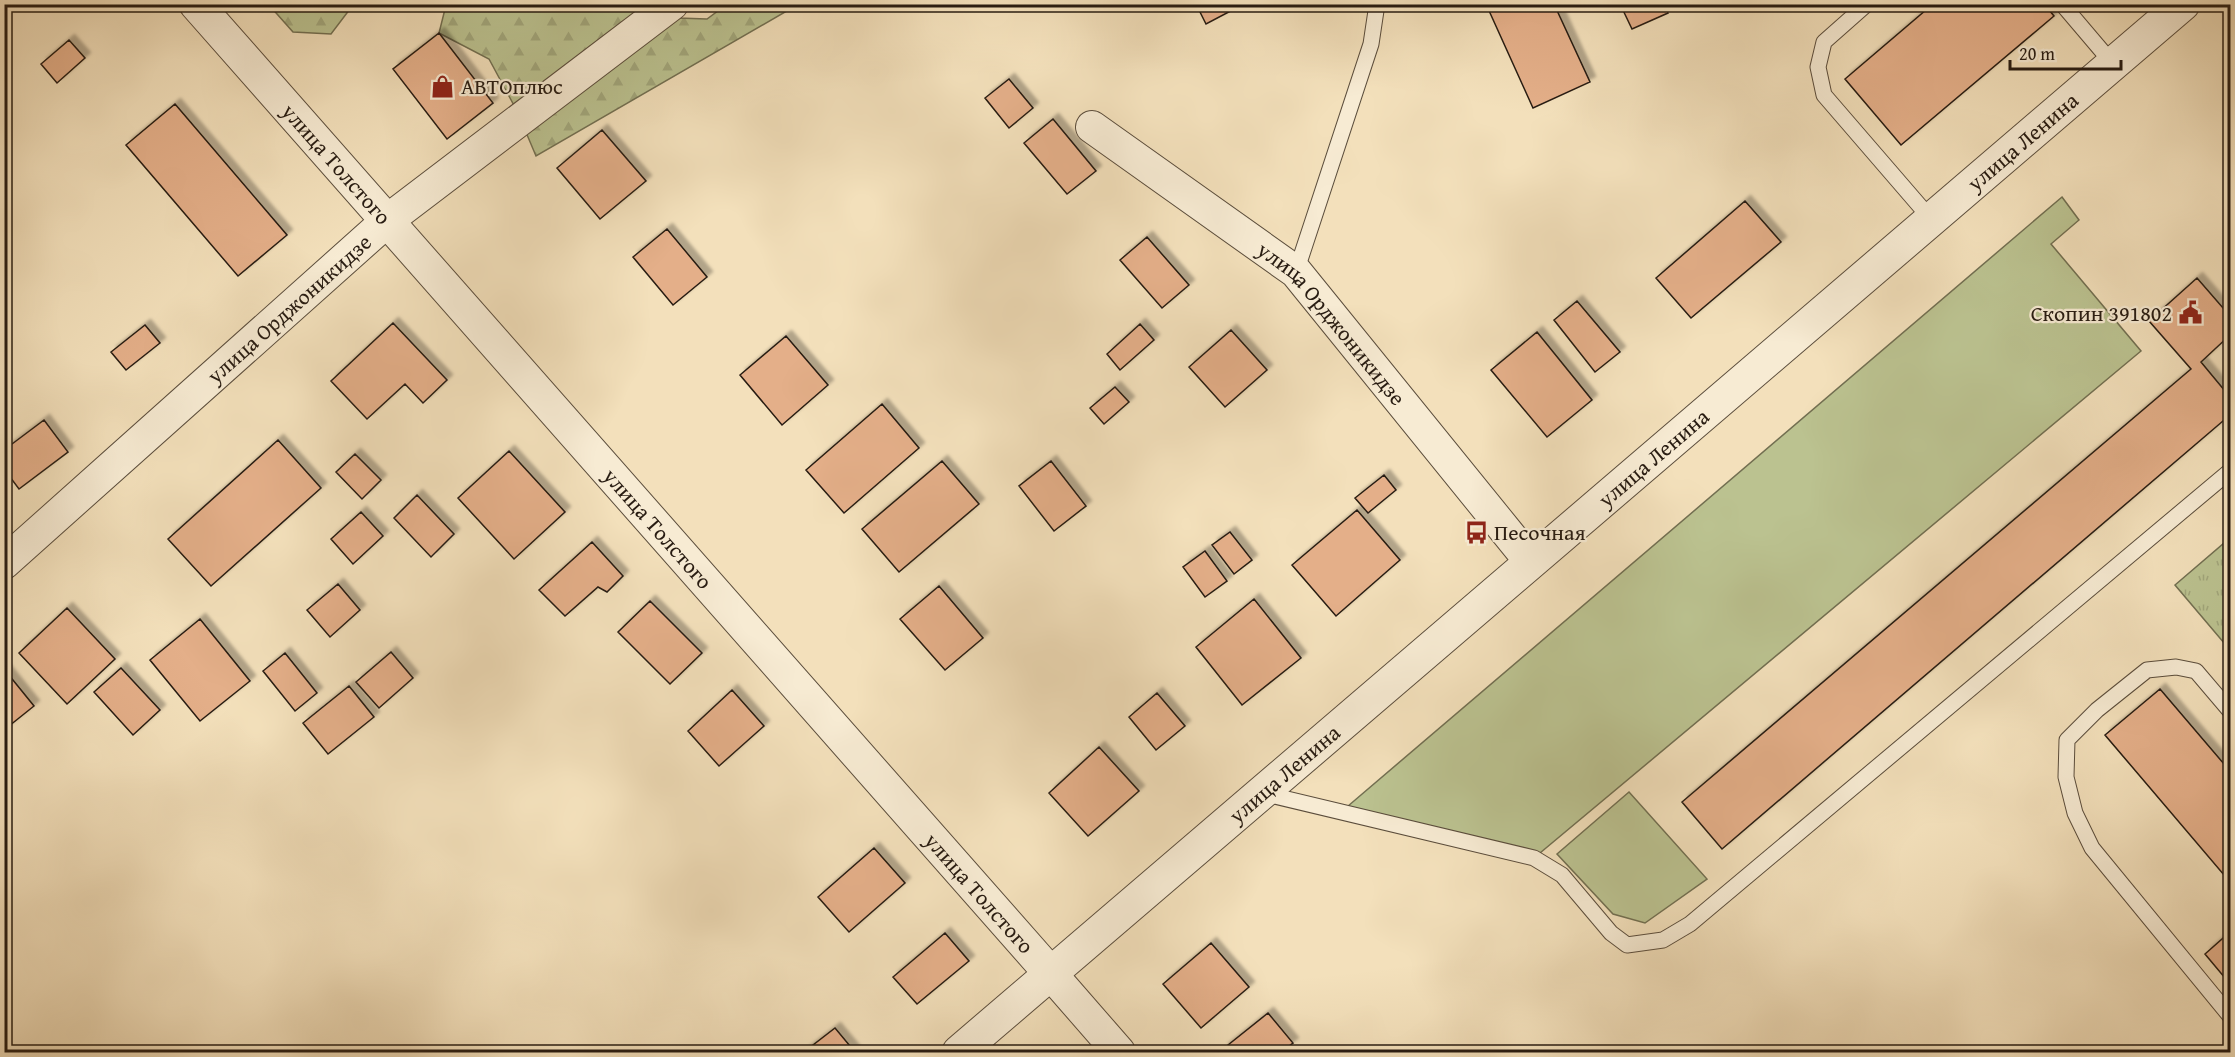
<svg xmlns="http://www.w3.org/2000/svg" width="2235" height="1057" viewBox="0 0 2235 1057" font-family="'Gentium Book Plus',serif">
	<defs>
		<pattern id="forest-firs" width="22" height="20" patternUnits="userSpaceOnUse" patternTransform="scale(1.5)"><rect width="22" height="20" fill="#bbc290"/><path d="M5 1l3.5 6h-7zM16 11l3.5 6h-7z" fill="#a1a67b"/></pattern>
		<pattern id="park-tufts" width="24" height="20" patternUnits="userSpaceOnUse" patternTransform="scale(1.5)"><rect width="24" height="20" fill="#bbc290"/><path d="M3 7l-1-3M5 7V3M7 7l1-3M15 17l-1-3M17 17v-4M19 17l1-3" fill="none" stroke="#a1a67b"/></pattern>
		<filter id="shadow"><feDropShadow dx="5.5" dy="-5.5" stdDeviation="1.5" flood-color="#0004"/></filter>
	</defs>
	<rect width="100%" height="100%" fill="#f3e0bb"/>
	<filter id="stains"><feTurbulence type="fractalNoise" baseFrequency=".00333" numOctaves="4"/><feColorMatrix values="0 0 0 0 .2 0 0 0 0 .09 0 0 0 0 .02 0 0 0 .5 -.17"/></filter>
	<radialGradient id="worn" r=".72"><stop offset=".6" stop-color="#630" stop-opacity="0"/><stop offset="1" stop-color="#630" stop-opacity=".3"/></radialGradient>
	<!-- green -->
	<path fill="#bbc290" stroke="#726f51" stroke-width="1.5" d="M2062,197L2079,220L2051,244L2141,351L1534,858L1341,812Z
		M1629,792L1707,879L1645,923L1613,914L1557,854Z"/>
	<!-- forest -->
	<path fill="url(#forest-firs)" stroke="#726f51" stroke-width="1.5" d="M269,5H353L331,34L293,32Z
		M446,5H681L678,18L707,19L726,5H793L792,8L536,156L517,111L489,59L439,33Z"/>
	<!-- park -->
	<path fill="url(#park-tufts)" stroke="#726f51" stroke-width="1.5" d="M2230,538V650L2175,585Z"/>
	<!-- building -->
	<path fill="#e4af89" stroke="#281c12" stroke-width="1.5" filter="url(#shadow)" d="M1196,4H1241L1242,5L1206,24Z
		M1486,4H1554L1590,82L1533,108Z
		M1623,4H1664L1668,13L1632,29L1621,6Z
		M1933,4H2044L2054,16L1901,145L1845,79Z
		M439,33L493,103L447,139L393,69Z
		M69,40L85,58L57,83L41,64Z
		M1009,79L1033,108L1009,128L985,98Z
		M175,104L287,235L238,276L126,145Z
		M1053,119L1096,171L1067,194L1024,143Z
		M602,130L646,181L600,219L557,168Z
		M1745,201L1781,242L1691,318L1656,278Z
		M667,229L707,277L673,305L633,257Z
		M1147,237L1189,285L1162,308L1120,260Z
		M2197,278L2230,316V335L2201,362L2230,397V415L1722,849L1682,802L2191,369L2149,321Z
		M1577,301L1620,352L1595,372L1554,320Z
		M393,323L447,380L423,403L405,384L367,419L331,381Z
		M1140,324L1154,340L1120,370L1107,354Z
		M145,325L160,343L126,370L111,352Z
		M1231,330L1267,370L1225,407L1189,367Z
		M1537,332L1592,400L1547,437L1491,370Z
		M786,336L828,385L782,425L740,375Z
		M1115,387L1129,402L1104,424L1090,408Z
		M882,404L919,448L844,513L806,470Z
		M44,420L68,452L19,489L4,469V450Z
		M278,440L321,488L211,586L168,539Z
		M509,451L565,512L514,559L458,498Z
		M355,454L381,480L362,499L336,472Z
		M942,461L979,504L899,572L862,529Z
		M1051,461L1086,506L1054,531L1019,486Z
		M1384,475L1396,490L1368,513L1355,498Z
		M417,495L454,534L431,557L394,518Z
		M1357,510L1400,560L1336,616L1292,565Z
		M361,512L383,536L353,564L331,539Z
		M1230,532L1252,560L1234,574L1212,545Z
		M592,542L623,576L607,592L598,587L565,616L539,590Z
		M1205,551L1227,581L1205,597L1183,567Z
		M338,584L360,610L330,637L307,610Z
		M939,586L983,638L945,670L900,619Z
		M1254,599L1301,658L1242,705L1196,647Z
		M650,601L702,653L670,684L618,632Z
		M67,608L115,659L67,704L19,653Z
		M200,619L250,681L200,721L150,660Z
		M391,652L413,678L379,708L356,682Z
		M285,653L317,693L295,711L263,671Z
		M121,668L160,710L133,735L94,692Z
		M4,669L34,706L4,730Z
		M349,686L374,717L328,754L303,723Z
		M2160,689L2230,771V882L2105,735Z
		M732,690L764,726L719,766L688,731Z
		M1157,693L1185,726L1156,750L1129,717Z
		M1099,747L1139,791L1088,836L1049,793Z
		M874,848L905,883L849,932L818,897Z
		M2230,932V984L2205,954Z
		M945,933L969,961L917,1004L893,977Z
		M1211,943L1249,987L1201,1028L1163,984Z
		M1268,1013L1293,1043L1281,1052H1226L1223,1049Z
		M835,1028L855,1052H804Z"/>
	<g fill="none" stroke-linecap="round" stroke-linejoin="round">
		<defs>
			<path id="service" d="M1867,4L1824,42L1818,67L1824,95L1931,219
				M2062,4L2113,64
				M1296,272L1371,44L1377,4
				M2230,711L2196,671L2176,667L2147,670L2097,710L2067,740L2066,777L2075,813L2092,848L2230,1016
				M1262,793L1534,858L1562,875L1611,933L1627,945L1663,940L1690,924L2230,471"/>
			<g id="minor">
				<path id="s1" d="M1092,127L1296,272L1531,562"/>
				<path id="s2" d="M4,563L388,220L672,4"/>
				<path d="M1051,974L1119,1052"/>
			</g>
			<g id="tertiary">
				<path id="s3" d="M196,4L1051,974"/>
				<path id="s4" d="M959,1052L2183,4"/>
			</g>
		</defs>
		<!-- service casing -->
		<use href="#service" stroke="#5b4d3c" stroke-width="17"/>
		<!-- minor casing -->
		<use href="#minor" stroke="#5b4d3c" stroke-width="34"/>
		<!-- tertiary casing -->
		<use href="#tertiary" stroke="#5b4d3c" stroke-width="35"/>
		<!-- service -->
		<use href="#service" stroke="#f7ebd3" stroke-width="15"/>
		<!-- minor -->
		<use href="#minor" stroke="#f7ebd3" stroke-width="32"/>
		<!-- tertiary -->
		<use href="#tertiary" stroke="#f7ebd3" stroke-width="33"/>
	</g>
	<!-- icons -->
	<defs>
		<symbol id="shop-bare" viewBox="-9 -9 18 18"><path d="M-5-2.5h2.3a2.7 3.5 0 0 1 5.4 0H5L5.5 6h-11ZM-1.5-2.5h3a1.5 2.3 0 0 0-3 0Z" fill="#8f2418" stroke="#f7ebd3" stroke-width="2.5" paint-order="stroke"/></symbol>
		<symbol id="civic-bare" viewBox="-9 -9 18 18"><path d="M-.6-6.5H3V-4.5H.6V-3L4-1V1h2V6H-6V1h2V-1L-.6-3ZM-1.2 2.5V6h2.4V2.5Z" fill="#8f2418" stroke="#f7ebd3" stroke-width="2.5" paint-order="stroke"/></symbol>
		<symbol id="bus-bare" viewBox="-9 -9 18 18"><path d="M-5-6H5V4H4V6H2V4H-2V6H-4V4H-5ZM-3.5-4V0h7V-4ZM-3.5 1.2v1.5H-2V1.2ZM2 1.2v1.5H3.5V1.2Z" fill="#8f2418" stroke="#f7ebd3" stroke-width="2.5" paint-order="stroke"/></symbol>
	</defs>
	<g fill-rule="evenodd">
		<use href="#shop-bare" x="426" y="70" width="33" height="33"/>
		<use href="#civic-bare" x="2174" y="296" width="33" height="33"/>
		<use href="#bus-bare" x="1460" y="516" width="33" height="33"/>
	</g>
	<g text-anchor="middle" stroke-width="4.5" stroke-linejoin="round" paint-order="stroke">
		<!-- poi labels -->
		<g font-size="22" fill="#281c12" stroke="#f7ebd3" text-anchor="start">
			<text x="461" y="94">АВТОплюс</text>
			<text x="2172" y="321" text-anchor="end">Скопин 391802</text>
			<text x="1494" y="540">Песочная</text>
		</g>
		<!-- street labels -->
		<g font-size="22" fill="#281c12" stroke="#f7ebd3">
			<text dy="8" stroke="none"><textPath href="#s4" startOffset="1400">улица Ленина</textPath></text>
			<text dy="8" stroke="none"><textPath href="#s3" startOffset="213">улица Толстого</textPath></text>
			<text dy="8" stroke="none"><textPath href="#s2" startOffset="382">улица Орджоникидзе</textPath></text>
			<text dy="8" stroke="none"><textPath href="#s1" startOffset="312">улица Орджоникидзе</textPath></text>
			<text dy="8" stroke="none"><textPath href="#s4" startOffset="914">улица Ленина</textPath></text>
			<text dy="8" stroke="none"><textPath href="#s3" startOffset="699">улица Толстого</textPath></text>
			<text dy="8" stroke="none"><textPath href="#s4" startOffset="428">улица Ленина</textPath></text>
			<text dy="8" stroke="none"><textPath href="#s3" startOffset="1185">улица Толстого</textPath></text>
		</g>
	</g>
	<!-- margin -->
	<rect width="2235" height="1057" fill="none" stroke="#f3e0bb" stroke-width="24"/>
	<rect x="6" y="6" width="2223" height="1045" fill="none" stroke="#281c12" stroke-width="3"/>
	<rect x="12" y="12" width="2211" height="1033" fill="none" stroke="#281c12" stroke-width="1.5"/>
	<!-- scale -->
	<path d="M2010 60v9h111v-9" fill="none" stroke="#281c12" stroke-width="3"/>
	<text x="2019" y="60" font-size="18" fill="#281c12" stroke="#f7ebd3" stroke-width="4.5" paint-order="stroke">20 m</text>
	<rect width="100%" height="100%" filter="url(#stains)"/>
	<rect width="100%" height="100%" fill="url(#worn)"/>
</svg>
